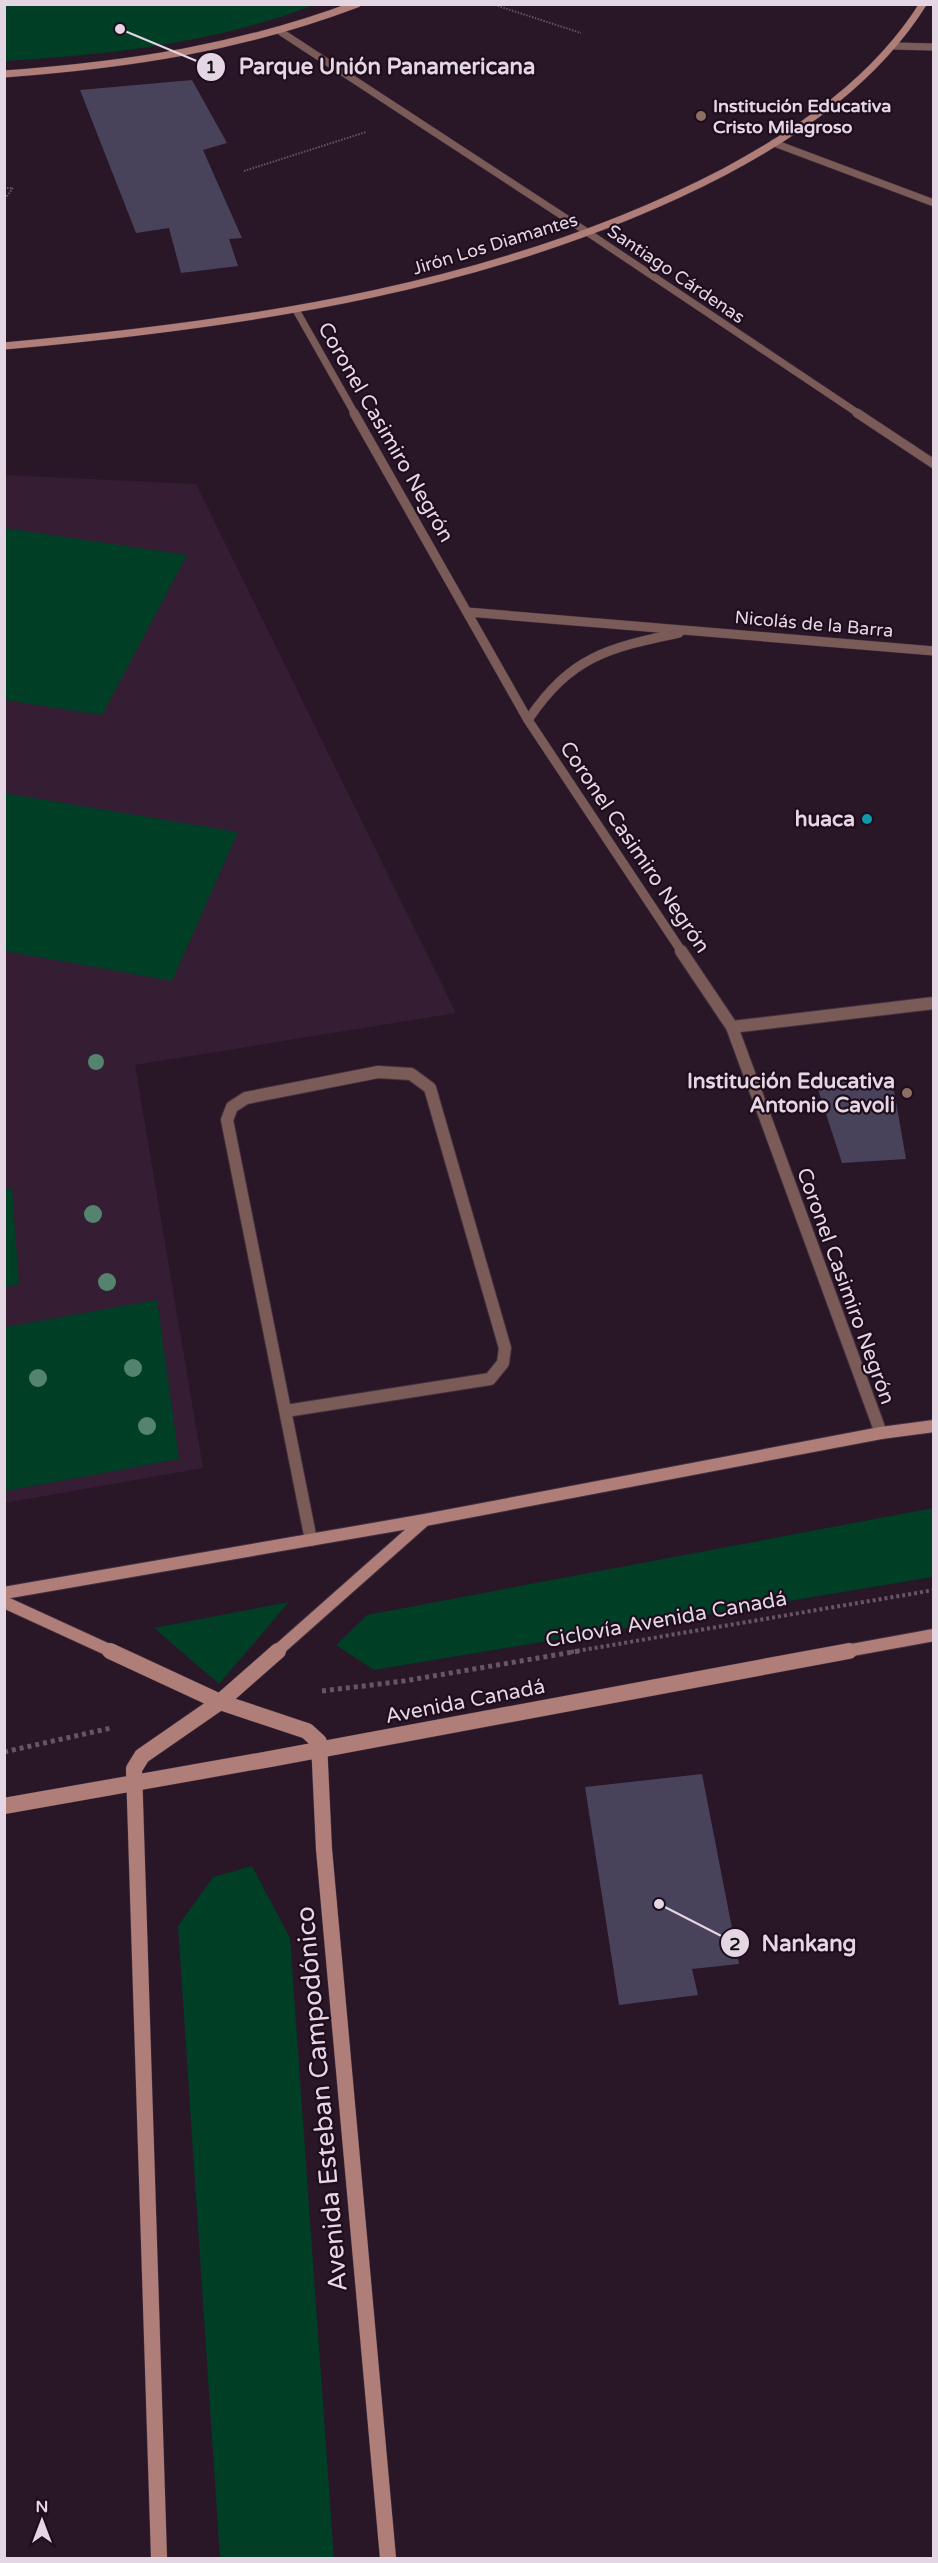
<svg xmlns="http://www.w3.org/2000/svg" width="938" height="2563" viewBox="0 0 938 2563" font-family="'Varela Round',sans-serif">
	<rect width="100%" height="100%" fill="#291627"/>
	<!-- built -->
	<path fill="#351d33" d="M5,475L196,484L456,1013L135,1065L203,1468L5,1503Z"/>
	<!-- green -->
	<path fill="#003e26" d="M5,4H314V5C216,43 109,55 5,61Z
		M5,528L187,555L102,715L5,700Z
		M4,793L238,832L172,981L5,951Z
		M12,1188L19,1284L5,1287V1189Z
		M157,1300L179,1459L5,1491V1327Z
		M933,1508V1577L374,1670L336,1645L367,1615Z
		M289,1602L219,1684L154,1628Z
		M252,1866L290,1938L334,2558H220L178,1926L213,1877Z"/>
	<!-- building -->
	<path fill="#49425b" d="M192,80L227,143L203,150L242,238L229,239L238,266L181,273L169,228L136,233L80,90Z
		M814,1077L892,1079L906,1159L842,1163Z
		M702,1774L739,1964L692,1969L698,1995L619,2005L585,1787Z"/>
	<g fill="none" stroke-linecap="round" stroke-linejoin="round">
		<defs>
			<path id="lane" d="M286,1411L490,1379L503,1363L505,1348L430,1088L411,1074L378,1072L246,1098L232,1107L227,1120L311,1540"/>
			<path id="street-far2" d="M281,32L587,232L859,414
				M893,46L934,47
				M774,143L934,203
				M296,310L355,414"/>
			<path id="street-far1" d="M354,413L528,720L682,952
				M857,413L934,464
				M467,612L934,651
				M528,720C571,656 608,648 679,633"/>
			<path id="street" d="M681,951L732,1027L881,1433
				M732,1027L934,1003"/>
			<path id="secondary-far2" d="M4,74C127,65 241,48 357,4
				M4,346C249,324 503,287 724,172C801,131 876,79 923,4"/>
			<path id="secondary-far1" d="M4,1593L425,1520L881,1433L934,1426
				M4,1602L113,1652
				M276,1652L425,1520
				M841,1652L934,1635"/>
			<path id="secondary" d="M110,1651L220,1702L307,1731L319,1742L324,1849L388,2558
				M4,1806L270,1759L849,1651
				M159,2558L134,1769L142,1756L220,1702L278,1651"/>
		</defs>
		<!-- lane casing -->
		<use href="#lane" stroke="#433141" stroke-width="14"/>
		<!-- street-far2 casing -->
		<use href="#street-far2" stroke="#433141" stroke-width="8"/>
		<!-- street-far1 casing -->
		<use href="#street-far1" stroke="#433141" stroke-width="10"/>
		<!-- street casing -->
		<use href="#street" stroke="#433141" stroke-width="14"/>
		<!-- secondary-far2 casing -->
		<use href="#secondary-far2" stroke="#433141" stroke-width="8"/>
		<!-- secondary-far1 casing -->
		<use href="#secondary-far1" stroke="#433141" stroke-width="14"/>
		<!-- secondary casing -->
		<use href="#secondary" stroke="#433141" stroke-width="17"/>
		<!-- path-far2 -->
		<path stroke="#675565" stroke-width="2" stroke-dasharray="1.5 1.5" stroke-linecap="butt" d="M492,4L581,33
			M244,171L366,132
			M4,188H13L4,200"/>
		<!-- path-far1 -->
		<path stroke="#675565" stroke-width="4" stroke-dasharray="3 3" stroke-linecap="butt" d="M571,1652L934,1590"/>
		<!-- path -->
		<path stroke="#675565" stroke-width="5" stroke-dasharray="4 4" stroke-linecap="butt" d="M322,1691L404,1681L579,1651
			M4,1752L111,1728"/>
		<!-- lane -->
		<use href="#lane" stroke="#7a5b57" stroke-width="12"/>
		<!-- street-far2 -->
		<use href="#street-far2" stroke="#7a5b57" stroke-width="7"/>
		<!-- street-far1 -->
		<use href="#street-far1" stroke="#7a5b57" stroke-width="9"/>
		<!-- street -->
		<use href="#street" stroke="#7a5b57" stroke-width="12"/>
		<!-- secondary-far2 -->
		<use href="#secondary-far2" stroke="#af7e78" stroke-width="7"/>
		<!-- secondary-far1 -->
		<use href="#secondary-far1" stroke="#af7e78" stroke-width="12"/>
		<!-- secondary -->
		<use href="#secondary" stroke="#af7e78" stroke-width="16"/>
	</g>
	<!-- trees -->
	<g fill="#54836e">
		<circle cx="96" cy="1062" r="8"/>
		<circle cx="93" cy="1214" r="9"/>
		<circle cx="107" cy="1282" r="9"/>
		<circle cx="133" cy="1368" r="9"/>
		<circle cx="38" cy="1378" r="9"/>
		<circle cx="147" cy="1426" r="9"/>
	</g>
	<!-- markers -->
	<g fill="#8d6e63" stroke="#1f0d1e" stroke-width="2">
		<circle cx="701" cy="116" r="6"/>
		<circle cx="907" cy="1093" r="6"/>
	</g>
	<circle fill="#0f9aa8" stroke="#1f0d1e" stroke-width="2" cx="867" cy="819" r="6"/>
	<g text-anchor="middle" stroke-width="4.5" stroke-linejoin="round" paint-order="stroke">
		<!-- far-poi labels -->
		<g font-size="18" font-weight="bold" fill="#e4d7e3" stroke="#1f0d1e" text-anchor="start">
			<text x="713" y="112">Institución Educativa<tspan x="713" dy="21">Cristo Milagroso</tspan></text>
		</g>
		<!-- far-street labels -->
		<g font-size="18" fill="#e4d7e3" stroke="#1f0d1e">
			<text transform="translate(495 244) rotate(-17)" y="6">Jirón Los Diamantes</text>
			<text transform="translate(676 274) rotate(34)" y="6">Santiago Cárdenas</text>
			<text transform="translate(814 624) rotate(5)" y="6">Nicolás de la Barra</text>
		</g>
		<!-- street labels -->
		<g font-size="21" fill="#e4d7e3" stroke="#1f0d1e">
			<text transform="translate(386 432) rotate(60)" y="7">Coronel Casimiro Negrón</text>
			<text transform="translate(635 847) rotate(56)" y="7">Coronel Casimiro Negrón</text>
			<text transform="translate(846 1286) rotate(70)" y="7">Coronel Casimiro Negrón</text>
			<text transform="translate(666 1619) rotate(-10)" y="7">Ciclovía Avenida Canadá</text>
			<text transform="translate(465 1701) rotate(-11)" y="7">Avenida Canadá</text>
		</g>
		<!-- poi labels -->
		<g font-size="21" font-weight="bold" fill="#e4d7e3" stroke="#1f0d1e" text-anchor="end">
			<text x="855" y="826">huaca</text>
			<text x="895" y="1088">Institución Educativa<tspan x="895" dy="24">Antonio Cavoli</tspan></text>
		</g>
		<!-- near-street labels -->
		<g font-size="26" fill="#e4d7e3" stroke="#1f0d1e">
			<text transform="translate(321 2099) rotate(-95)" y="9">Avenida Esteban Campodónico</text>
		</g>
	</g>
	<!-- callouts -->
	<path fill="none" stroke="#e4d7e3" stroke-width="2" d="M120 29L211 67M659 1904L735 1943"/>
	<g fill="#e4d7e3" stroke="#1f0d1e" stroke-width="2">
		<circle cx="120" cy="29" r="6"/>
		<circle cx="659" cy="1904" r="6"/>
		<circle cx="211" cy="67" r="15"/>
		<circle cx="735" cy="1943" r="15"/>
	</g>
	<g font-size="18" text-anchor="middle" font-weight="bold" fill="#111">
		<text x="211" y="73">1</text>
		<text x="735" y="1950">2</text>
	</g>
	<g font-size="22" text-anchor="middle" font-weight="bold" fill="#e4d7e3" stroke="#1f0d1e" stroke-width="4.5" stroke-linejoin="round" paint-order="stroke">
		<text x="387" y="74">Parque Unión Panamericana</text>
		<text x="809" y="1951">Nankang</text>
	</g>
	<!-- border -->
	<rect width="938" height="2563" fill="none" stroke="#e4d7e3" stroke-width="12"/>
	<!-- north arrow -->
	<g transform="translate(42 2521)" stroke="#1f0d1e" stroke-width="4.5" paint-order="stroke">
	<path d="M0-4.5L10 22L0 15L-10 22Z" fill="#e4d7e3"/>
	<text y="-9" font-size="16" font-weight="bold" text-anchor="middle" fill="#e4d7e3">N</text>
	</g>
</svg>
